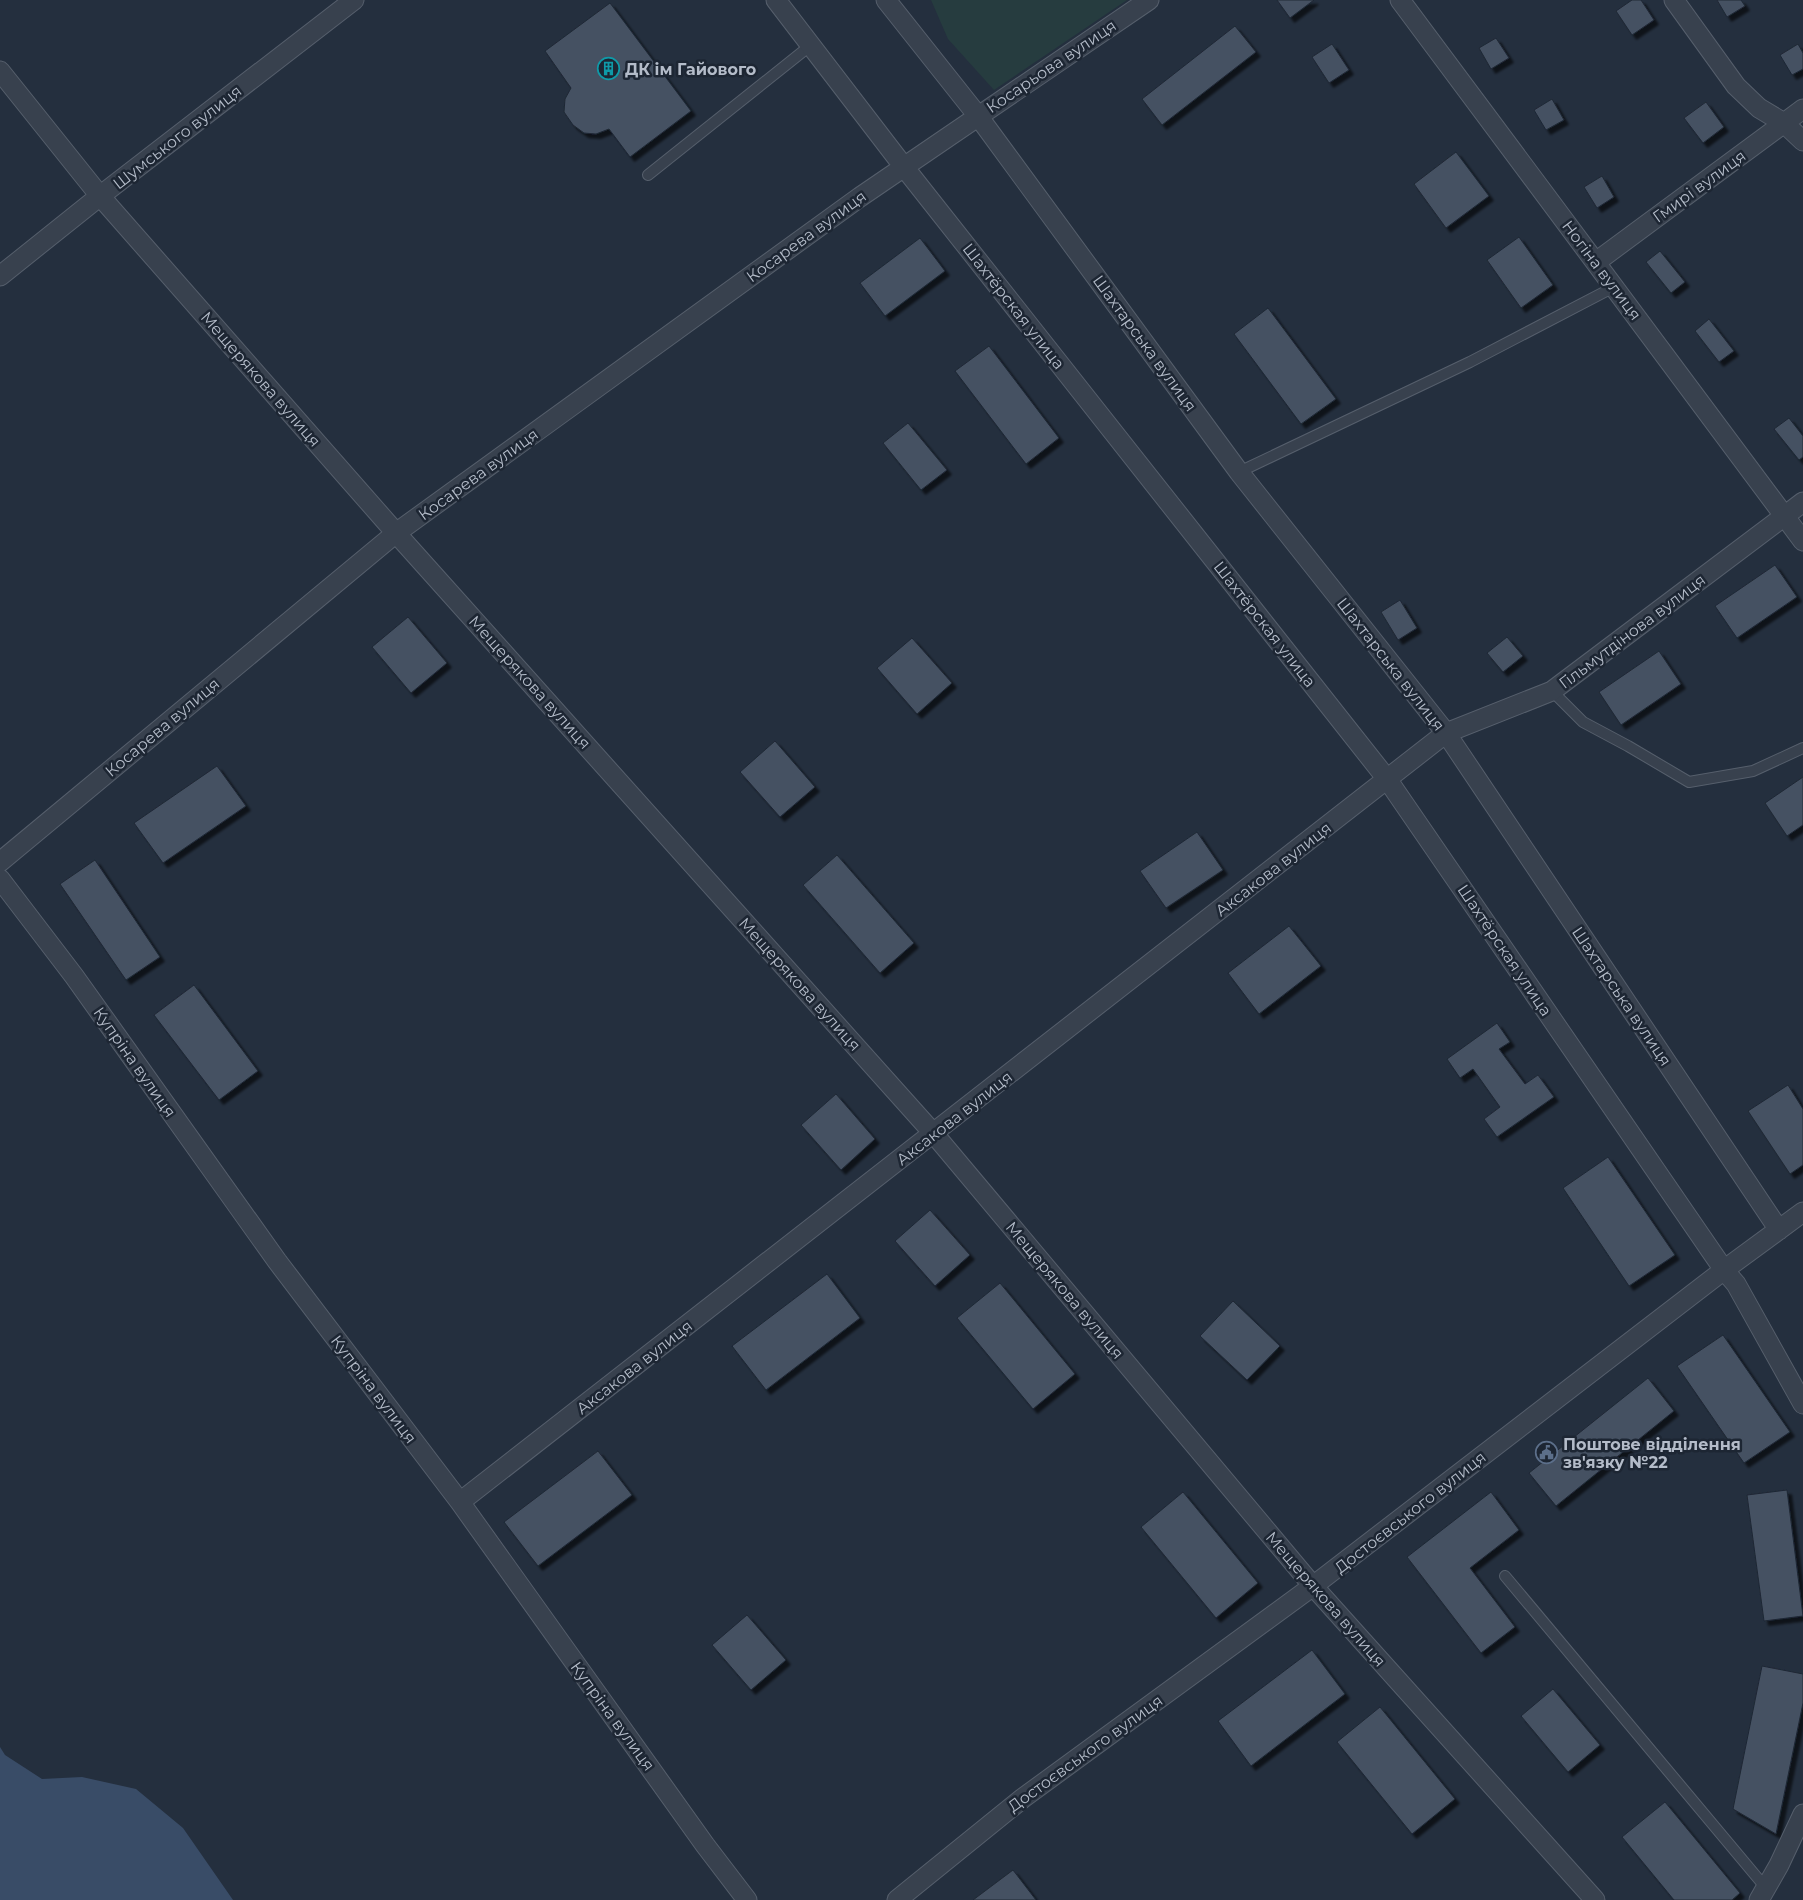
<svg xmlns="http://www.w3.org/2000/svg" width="1803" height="1900" viewBox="0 0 1803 1900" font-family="Montserrat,sans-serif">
	<defs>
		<filter id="shadow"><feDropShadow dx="4.5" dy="4.5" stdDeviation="1" flood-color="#0009"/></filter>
	</defs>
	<rect width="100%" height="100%" fill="#242f3e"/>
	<!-- green -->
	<path fill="#263c3f" d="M931,0H1127L994,90L948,39Z"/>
	<!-- water -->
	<path fill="#394c67" d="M0,1747L5,1755L42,1779L82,1777L136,1789L183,1828L233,1900H0Z"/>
	<!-- building -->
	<path fill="#455162" stroke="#1f2835" filter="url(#shadow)" d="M1277,0H1314L1290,18Z
		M1632,0H1641L1654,20L1632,35L1616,11Z
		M1717,0H1741L1745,6L1727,17Z
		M610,3L691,111L630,157L609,129L596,134L584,133L573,125L564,112L565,99L571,88L545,51Z
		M1235,26L1256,52L1162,125L1142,99Z
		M1496,38L1509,58L1491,69L1479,48Z
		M1332,44L1349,70L1329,83L1312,57Z
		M1798,44L1803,53V69L1792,75L1780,55Z
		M1552,99L1564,120L1546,130L1534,110Z
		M1706,102L1724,127L1703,143L1684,118Z
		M1456,152L1489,196L1446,228L1414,184Z
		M1602,176L1614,197L1597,208L1584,187Z
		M1519,237L1553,285L1521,308L1487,260Z
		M920,238L945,271L885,316L860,283Z
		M1660,251L1685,282L1671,293L1646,262Z
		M1268,308L1336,399L1301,424L1234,334Z
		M1709,319L1734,351L1719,362L1695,331Z
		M989,346L1059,438L1026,464L955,371Z
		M1789,418L1803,436V457L1799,460L1774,429Z
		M908,423L947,470L921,490L883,443Z
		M1775,565L1797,597L1737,638L1715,606Z
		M1400,600L1417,628L1398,640L1381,612Z
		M408,617L447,663L411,693L372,647Z
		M1507,637L1523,656L1503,672L1487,653Z
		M912,638L952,683L917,714L877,668Z
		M1659,651L1681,684L1621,725L1599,692Z
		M775,741L815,787L780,817L740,772Z
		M217,766L246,806L163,863L134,823Z
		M1803,777V825L1787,836L1765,803Z
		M1197,832L1223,870L1166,908L1140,871Z
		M837,855L914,943L880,973L803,885Z
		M95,860L160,957L126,980L60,884Z
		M1289,926L1321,966L1259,1014L1228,973Z
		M194,985L258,1071L219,1100L154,1015Z
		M1497,1023L1510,1042L1499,1049L1525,1084L1538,1075L1554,1097L1497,1137L1484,1119L1500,1107L1473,1069L1460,1078L1447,1059Z
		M1788,1085L1803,1109V1165L1790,1174L1748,1111Z
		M836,1094L875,1139L841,1170L801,1125Z
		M1608,1157L1675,1255L1629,1286L1563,1188Z
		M930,1210L970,1255L935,1286L895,1241Z
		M827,1274L860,1318L766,1390L732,1346Z
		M1000,1283L1075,1374L1033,1409L957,1318Z
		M1233,1301L1280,1346L1247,1380L1200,1336Z
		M1723,1335L1790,1432L1744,1463L1677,1366Z
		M1648,1378L1674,1411L1556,1506L1529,1473Z
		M598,1451L632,1495L538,1566L504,1522Z
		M1787,1490L1803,1616L1764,1621L1747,1495Z
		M1183,1492L1258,1583L1216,1618L1141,1527Z
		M1491,1492L1519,1530L1470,1568L1515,1627L1481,1653L1407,1557Z
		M747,1615L786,1660L751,1690L712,1645Z
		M1312,1650L1345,1694L1251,1766L1218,1721Z
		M1762,1666L1803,1674V1703L1776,1834L1733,1809Z
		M1553,1689L1600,1745L1568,1772L1521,1716Z
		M1380,1707L1455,1799L1412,1834L1337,1742Z
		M1665,1802L1740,1893L1732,1900H1674L1622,1837Z
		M1013,1870L1036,1900H973Z"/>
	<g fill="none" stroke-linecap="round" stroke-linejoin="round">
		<defs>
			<path id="service" d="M648,175L811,45
				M1239,472L1470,362L1614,287
				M1552,691L1583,722L1628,746L1689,782L1753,771L1803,748
				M1505,1576L1766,1888"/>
			<path id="minor" d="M776,0L904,167L1387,779L1724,1270L1736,1284L1803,1404
				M886,0L978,116L1239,472L1446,733L1779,1230
				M1400,0L1803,541
				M1674,0L1736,86L1759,108L1784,123L1803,141
				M0,71L100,196L396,533L934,1134L1313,1586L1595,1900
				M1596,262L1803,109
				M0,276L100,196L354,0
				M0,862L396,533L860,197L1149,0
				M0,879L74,976L277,1261L460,1502L705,1845L747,1900
				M460,1502L1446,733L1552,691L1803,502
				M897,1900L1023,1798L1313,1586L1724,1270L1803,1212
				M1759,1900L1779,1865L1803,1814"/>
		</defs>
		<!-- service casing -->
		<use href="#service" stroke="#565f6c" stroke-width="12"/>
		<!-- minor casing -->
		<use href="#minor" stroke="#565f6c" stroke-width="21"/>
		<!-- service -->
		<use href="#service" stroke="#38414e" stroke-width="10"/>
		<!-- minor -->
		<use href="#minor" stroke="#38414e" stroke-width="19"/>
	</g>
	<!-- icons -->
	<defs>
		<symbol id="building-ring" viewBox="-11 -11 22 22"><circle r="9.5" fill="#1d2633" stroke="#0f9aa8" stroke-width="1.5"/><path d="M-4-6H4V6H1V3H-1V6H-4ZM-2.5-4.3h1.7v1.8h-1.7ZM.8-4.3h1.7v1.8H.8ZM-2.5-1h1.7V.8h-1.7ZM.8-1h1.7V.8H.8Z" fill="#0f9aa8"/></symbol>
		<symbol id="civic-ring" viewBox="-11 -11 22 22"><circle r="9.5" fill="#1d2633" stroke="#5c6f8a" stroke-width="1.5"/><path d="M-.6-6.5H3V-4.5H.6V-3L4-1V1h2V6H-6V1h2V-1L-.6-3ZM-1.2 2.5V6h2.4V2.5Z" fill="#5c6f8a"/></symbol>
	</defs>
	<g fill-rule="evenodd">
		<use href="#building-ring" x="596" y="56" width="25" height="25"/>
		<use href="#civic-ring" x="1534" y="1440" width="25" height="25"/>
	</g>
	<g text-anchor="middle" stroke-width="5" stroke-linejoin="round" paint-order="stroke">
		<!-- street labels -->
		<g font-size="16" fill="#b4bcc9" stroke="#1d2633">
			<text transform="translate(1051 66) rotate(-34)" y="6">Косарьова вулиця</text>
			<text transform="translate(177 137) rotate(-38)" y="6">Шумського вулиця</text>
			<text transform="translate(1699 186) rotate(-36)" y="6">Гмирі вулиця</text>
			<text transform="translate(806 236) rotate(-36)" y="6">Косарева вулиця</text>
			<text transform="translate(1602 270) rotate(53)" y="6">Ногіна вулиця</text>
			<text transform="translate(1014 306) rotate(52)" y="6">Шахтёрская улица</text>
			<text transform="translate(1145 343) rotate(54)" y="6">Шахтарська вулиця</text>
			<text transform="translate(261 379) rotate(49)" y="6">Мещерякова вулиця</text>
			<text transform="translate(478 474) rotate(-36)" y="6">Косарева вулиця</text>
			<text transform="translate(1265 624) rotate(52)" y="6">Шахтёрская улица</text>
			<text transform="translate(1632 631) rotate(-37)" y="6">Гільмутдінова вулиця</text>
			<text transform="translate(1391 664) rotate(52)" y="6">Шахтарська вулиця</text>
			<text transform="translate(530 682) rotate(48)" y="6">Мещерякова вулиця</text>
			<text transform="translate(162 727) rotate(-40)" y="6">Косарева вулиця</text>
			<text transform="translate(1273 869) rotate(-38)" y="6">Аксакова вулиця</text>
			<text transform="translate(1505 950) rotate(56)" y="6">Шахтёрская улица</text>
			<text transform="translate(800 984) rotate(48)" y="6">Мещерякова вулиця</text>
			<text transform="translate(1622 996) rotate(56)" y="6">Шахтарська вулиця</text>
			<text transform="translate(135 1062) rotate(55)" y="6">Купріна вулиця</text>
			<text transform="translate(954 1118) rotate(-38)" y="6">Аксакова вулиця</text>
			<text transform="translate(1065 1290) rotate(50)" y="6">Мещерякова вулиця</text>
			<text transform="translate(634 1367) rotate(-38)" y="6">Аксакова вулиця</text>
			<text transform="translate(374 1389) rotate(53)" y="6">Купріна вулиця</text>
			<text transform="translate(1410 1512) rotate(-38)" y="6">Достоєвського вулиця</text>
			<text transform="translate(1326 1599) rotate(49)" y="6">Мещерякова вулиця</text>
			<text transform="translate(613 1716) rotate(54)" y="6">Купріна вулиця</text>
			<text transform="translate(1085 1753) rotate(-36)" y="6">Достоєвського вулиця</text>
		</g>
		<!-- poi labels -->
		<g font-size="16" font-weight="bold" fill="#b4bcc9" stroke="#1d2633" text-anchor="start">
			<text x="625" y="75">ДК ім Гайового</text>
			<text x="1563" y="1450">Поштове відділення<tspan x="1563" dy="18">зв'язку №22</tspan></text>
		</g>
	</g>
</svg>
